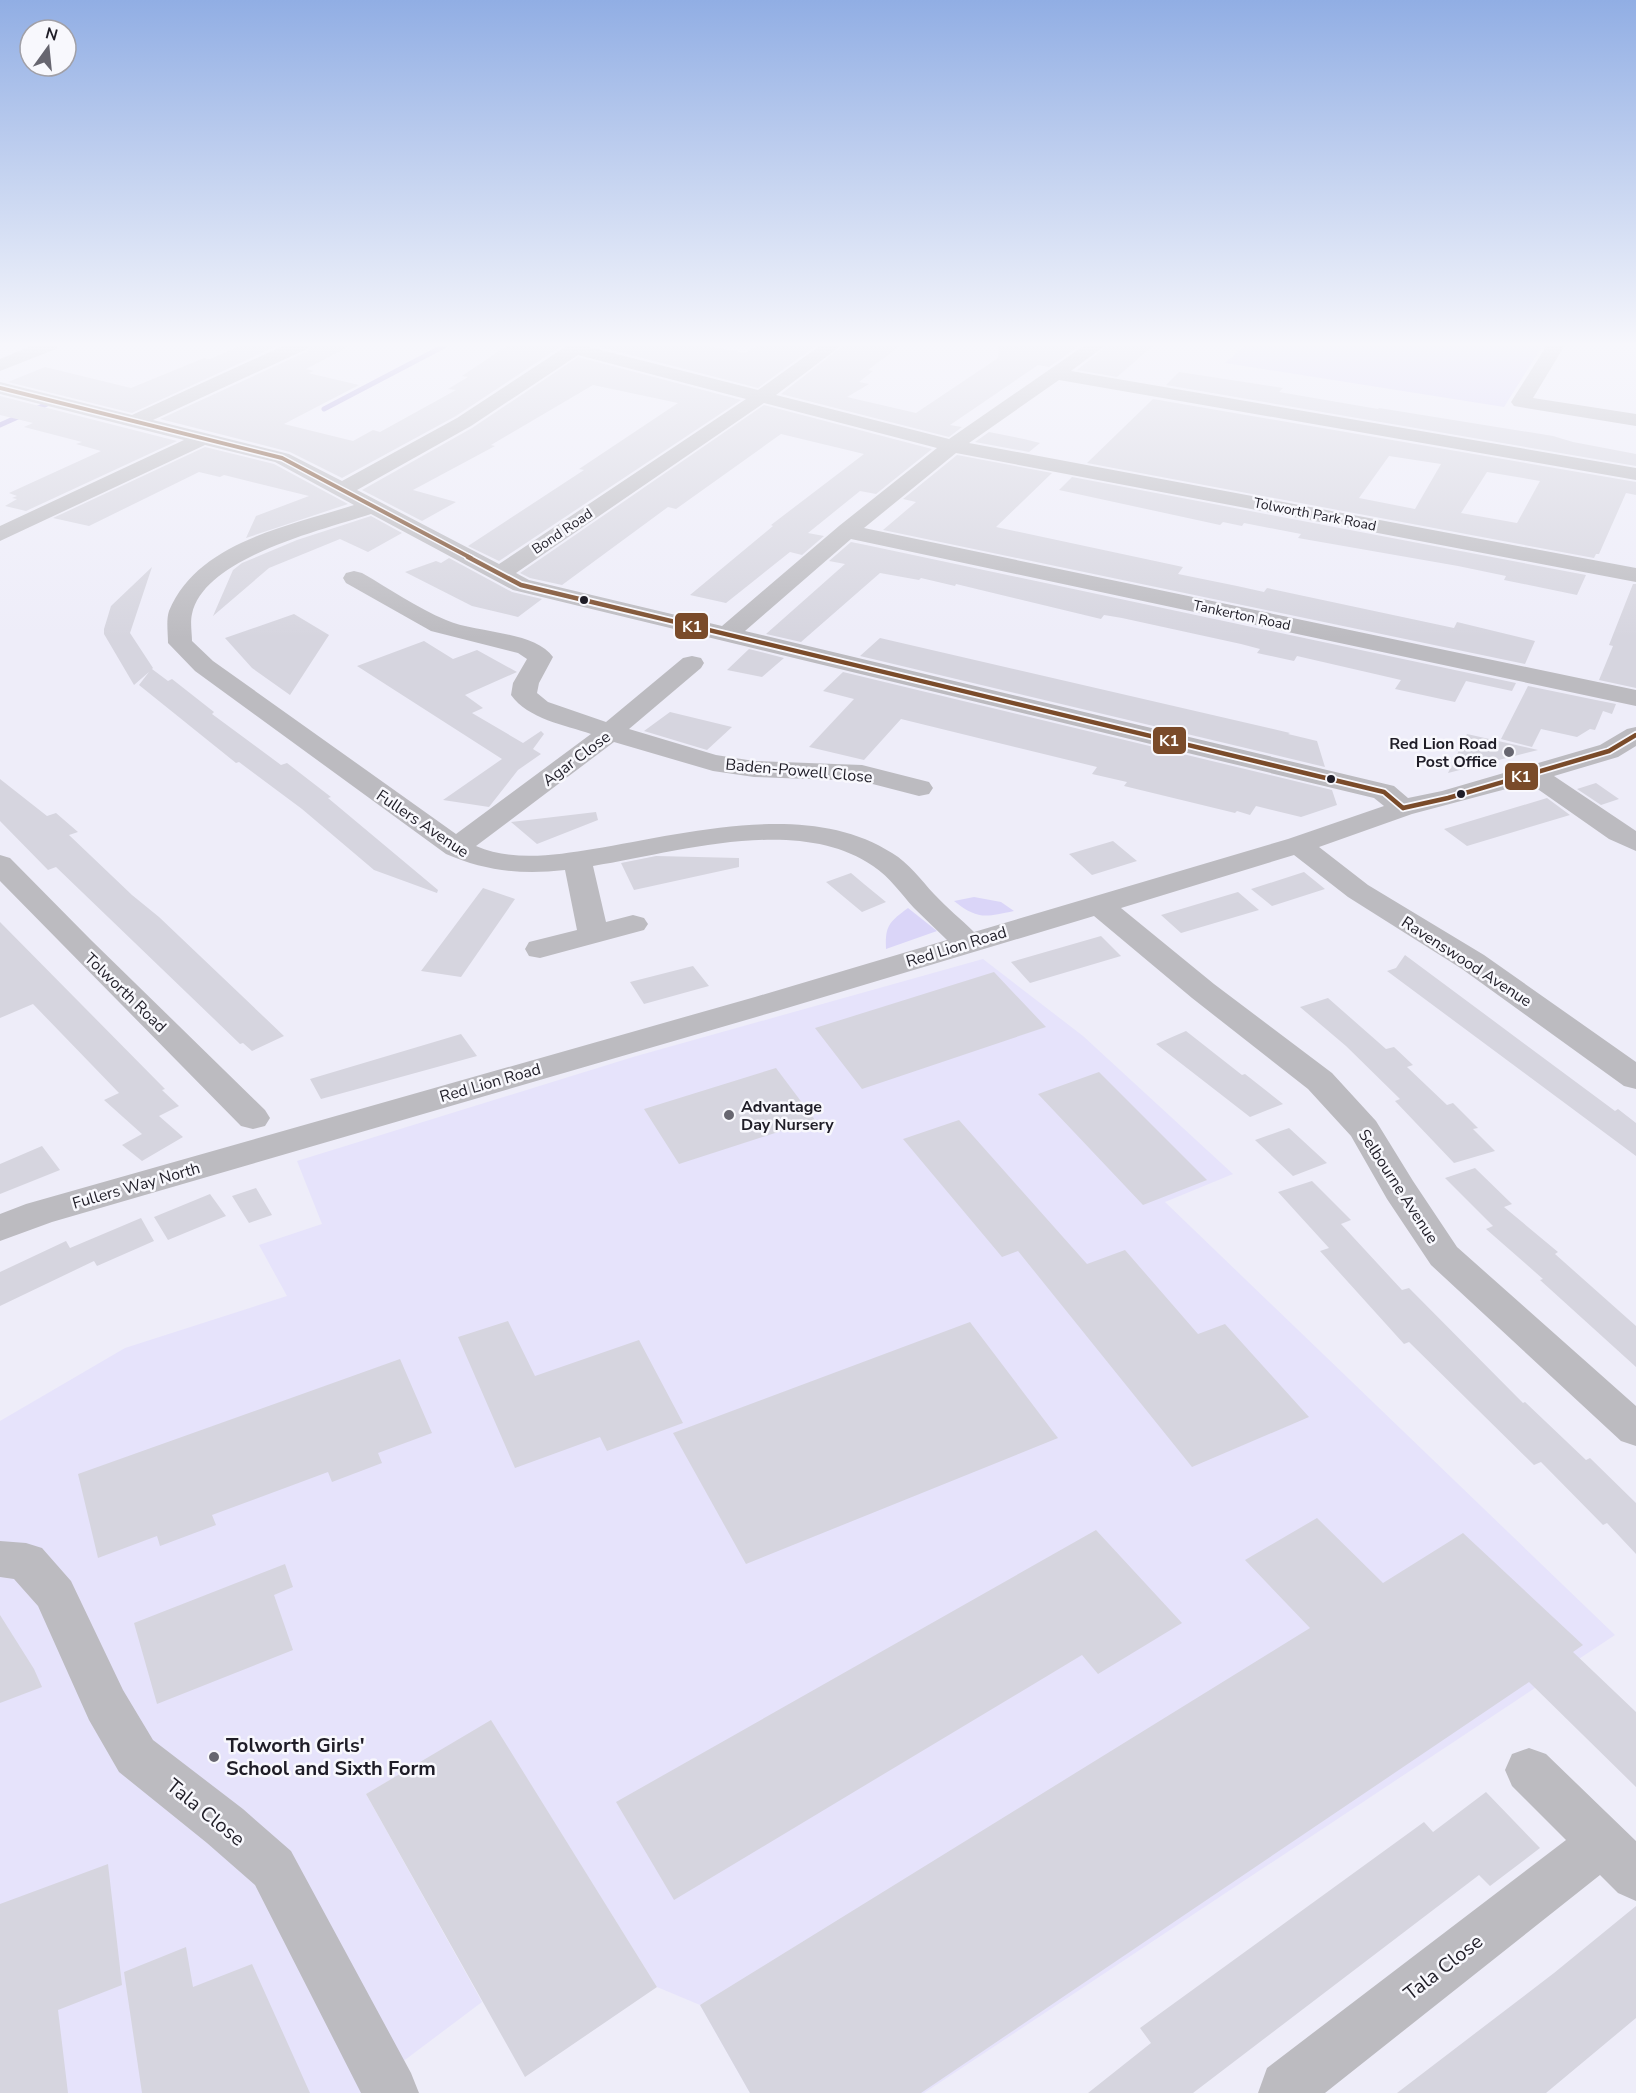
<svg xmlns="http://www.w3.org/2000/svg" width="1636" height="2093" viewBox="0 0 1636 2093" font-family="'Nunito Sans',sans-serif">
	<rect width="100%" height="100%" fill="#eeedf9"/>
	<!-- built -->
	<path fill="#e6e3fb" d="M983,959L1083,1036L1233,1174L1165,1202L1615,1635L924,2093H750L700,2005L657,1987L491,1721L366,1794L482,2002L361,2093H0V1421L125,1348L287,1296L259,1245L322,1224L297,1161L633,1057Z"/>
	<!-- green -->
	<path fill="#dad5f8" d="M1245,345H1543L1504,407L1225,363Z
		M974,897L1001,902L1014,911C985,917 978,920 954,901Z
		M908,908L937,931L886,949C885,926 889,922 908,908Z"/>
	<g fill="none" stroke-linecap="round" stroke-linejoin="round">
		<!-- stream -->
		<path stroke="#b0a4de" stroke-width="5" d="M324,409L446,345
			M0,425L47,404"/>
	</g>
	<!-- building -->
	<path fill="#d6d5df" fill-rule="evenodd" d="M242,345H279L132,413L8,382L45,367L131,388L204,358L210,359Z
		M312,345H352L306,369L314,371L308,373L359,385L284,424L353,441L373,430L380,432L456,390L448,389L468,377L462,376L508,345H563L456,416L342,478L290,452L160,419L308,351Z
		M592,345H701L746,353L757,345H817L758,388Z
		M844,345H901L868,370L873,371L859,382L869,384L847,397L916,413L998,358L999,345H1081L1049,367L1038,365L950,425L962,427L949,437L781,394Z
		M1108,345H1154L1117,377L1077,370Z
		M578,357L741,400L499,561L468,546L584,470L579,469L678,403L593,385L491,445L495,446L413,490L456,502L422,521L362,490L472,428Z
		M1179,372L1283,388L1279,392L1378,409L1379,408L1553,436L1573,442L1636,454V466L1166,385Z
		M0,396L177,441L26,511L5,506L17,499L12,498L17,496L9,493L101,451L76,444L82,442L24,427L33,423L0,415Z
		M1153,399L1636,482V495L1626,493L1599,554H1596L1594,558L1087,463ZM1389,456L1441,464L1415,509L1359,498ZM1487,472L1540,481L1517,523L1461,513Z
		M764,405L932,449L876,494L860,491L808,533L824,536L802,555L790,552L726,603L690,595L773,526L771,525L864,454L781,434L676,509L668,507L562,585L530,578L520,573Z
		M989,432L1024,439L1040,443L1029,452L975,442Z
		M205,447L274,464L348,504L246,538L256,516L309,496L224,475L220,477L199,472L89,526L53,518Z
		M957,455L1052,473L996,527L1183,567L1178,574L1237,586L1264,592L1267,588L1454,628L1457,622L1535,641L1525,664L883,530L916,502L903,499Z
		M1072,477L1586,575L1577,595L1504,580L1506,576L1458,566L1298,538L1301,534L1244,523L1242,526L1223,522L1220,525L1059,490Z
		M371,516L402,533L368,552L340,539L269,568L213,616L233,570L242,563L297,540Z
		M851,542L866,545L1516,683L1512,691L1466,681L1455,702L1395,689L1401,680L1297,656L1294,661L1257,653L1260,649L1241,644L1122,618L1104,615L1101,619L956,584L955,586L921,578L919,580L880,573L801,642L766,634L845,564L829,561Z
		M449,558L512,592L542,599L518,617L472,606L405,572L436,561L441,563Z
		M152,567L130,633L153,668L152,669L168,681L172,679L214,712L212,714L281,765L287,763L331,797L328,798L438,890L437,893L374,870L302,809L239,762L236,763L139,685L149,672L134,685L104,634V629L111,606Z
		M1633,584H1636V688L1599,680L1613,646L1609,645Z
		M294,614L329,635L290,695L252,668L225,638Z
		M880,638L1290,733L1288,734L1317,741L1325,767L860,656Z
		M424,641L453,659L477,650L517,672L465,695L483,708L472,713L523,743L541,731L544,734L533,749L541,754L518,770L489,807L443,800L502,759L357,666Z
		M749,649L784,658L762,677L727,670Z
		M843,672L1332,790L1337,805L1301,817L1256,806L1250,815L1237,811L1235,813L1124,786L1127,782L1092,774L1097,767L901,719L864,760L809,747L854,699L823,691Z
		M1528,686L1591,699L1616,704L1612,714L1603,711L1595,730L1590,729L1577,737L1541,729L1532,747L1501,739Z
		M670,712L732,727L707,750L644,731Z
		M1467,734L1538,750L1448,773Z
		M0,779L47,816L56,813L78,832L69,835L132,895L159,917L284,1036L252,1051L243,1043L240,1044L56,867L48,870L0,821Z
		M1596,783L1619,799L1601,805L1577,789Z
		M1547,798L1570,815L1467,846L1444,829Z
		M596,812L598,820L537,844L511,822Z
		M1113,841L1137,861L1092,875L1069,854Z
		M656,856L739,858V867L634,890L621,863Z
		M1304,872L1325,889L1272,906L1251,889Z
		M851,873L864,884L886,902L862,912L826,882Z
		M483,888L515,899L461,977L421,971Z
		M1238,892L1259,910L1181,933L1161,915Z
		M0,922L165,1089L162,1090L179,1106L159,1116L183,1137L142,1161L122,1145L142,1134L104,1100L119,1093L33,1004L0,1018Z
		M1101,936L1121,956L1030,983L1011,962Z
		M1405,955L1615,1111L1618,1109L1636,1123V1156L1387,971L1396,968Z
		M693,966L709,986L644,1004L630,982Z
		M994,972L1046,1027L862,1089L815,1028Z
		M1328,998L1386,1049L1394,1047L1413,1065L1407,1067L1447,1105L1453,1103L1478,1128L1473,1129L1495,1151L1454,1163L1395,1101L1400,1099L1346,1046L1300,1007Z
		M1186,1031L1242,1075L1245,1074L1283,1104L1250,1117L1156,1044Z
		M461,1034L477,1056L321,1099L310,1079Z
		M776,1068L815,1120L679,1164L644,1109Z
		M1099,1072L1207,1180L1143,1205L1038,1094Z
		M959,1120L1087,1264L1125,1250L1198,1334L1225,1324L1309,1417L1192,1467L1018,1251L1002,1257L903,1139Z
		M1289,1128L1327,1163L1293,1176L1255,1140Z
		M42,1146L60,1170L0,1194V1164Z
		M1475,1168L1512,1204L1504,1207L1558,1252L1555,1254L1636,1326V1367L1540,1280L1543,1279L1486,1229L1493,1226L1445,1178Z
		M1312,1181L1351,1220L1341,1224L1402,1290L1409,1288L1523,1403L1525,1402L1586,1460L1590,1458L1636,1503V1554L1607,1523L1603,1525L1541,1462L1534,1465L1409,1342L1404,1344L1320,1251L1329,1248L1278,1192Z
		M256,1188L272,1215L249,1223L232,1196Z
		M210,1194L226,1216L168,1240L154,1217Z
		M141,1218L154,1241L97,1266L94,1261L0,1306V1272L66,1241L70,1248Z
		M508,1321L535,1376L639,1340L683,1423L607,1451L600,1437L515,1468L458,1337Z
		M970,1322L1058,1438L746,1564L673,1433Z
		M400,1359L432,1433L378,1453L382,1463L332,1482L328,1472L212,1515L216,1525L160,1546L157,1536L98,1558L78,1474Z
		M1317,1518L1383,1583L1463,1533L1583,1645L1573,1652L1636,1712V1787L1529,1682L921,2093H750L700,2005L1310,1628L1245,1560Z
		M1096,1530L1182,1623L1098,1674L1082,1655L674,1900L616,1802Z
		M285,1564L293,1587L274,1595L293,1650L157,1704L134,1623Z
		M0,1615L34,1669L42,1687L0,1703Z
		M491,1720L657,1987L525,2077L366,1794Z
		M1486,1792L1540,1848L1490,1886L1479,1875L1193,2093H1088L1151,2043L1140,2028L1424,1822L1433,1832Z
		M108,1864L122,1985L58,2010L68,2093H0V1904Z
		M1636,1906V2018L1546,2093H1397L1554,1973Z
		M186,1947L193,1987L252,1964L310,2093H142L124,1972Z"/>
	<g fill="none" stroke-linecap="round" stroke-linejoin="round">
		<!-- minor -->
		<path fill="#bcbbc0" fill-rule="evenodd" d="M33,345H59L56,349L0,371V359Z
			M285,345H310L307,349L153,420L289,454L342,481L457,418L568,345H590L589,347L758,390L821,345H842L776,395L949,439L1085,345H1106L1071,371L1636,468V480L1059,380L969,443L1636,568V582L956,453L864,528L1636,690V706L851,539L745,631L1394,786L1408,798L1442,791L1600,745L1627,729L1636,727V746L1618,757L1554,776L1636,831V851L1609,839L1529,783L1412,814L1319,847L1368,885L1484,955L1636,1062V1089L1624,1086L1462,969L1348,897L1294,855L1121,908L1214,984L1332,1073L1376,1121L1413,1181L1457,1247L1636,1406V1446L1621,1441L1431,1265L1387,1199L1351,1136L1308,1089L1192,998L1094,916L777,1011L52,1222L0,1241V1214L26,1204L755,997L947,940C936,929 925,919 914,908C901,894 890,877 873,866C798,814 675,853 593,866L606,922L633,915L644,918L648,924L644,930L540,958L529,956L525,949L529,942L577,930L565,870C522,875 485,871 446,854L195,671L168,643C168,633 166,620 169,611C198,541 290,526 354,505L275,462L205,445L0,541V526L184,440L0,394V382L132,415ZM578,355L746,399L499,564L357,490L471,426ZM764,403L937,448L839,526L722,626L529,580L516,573ZM371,514L513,590L1374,798L1384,806L1288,839L974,932C961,919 947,908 934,894C921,880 909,863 892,853C808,799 684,834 593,849C556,855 513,862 476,846L614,742L713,771L754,777L861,781L919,796L929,794L933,788L929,782L862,765L754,761L716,755L629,729L701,668L704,663L701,658L692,656L683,658L606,722L548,702L537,693L539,683L553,657C535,631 475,633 446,620C417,608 390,589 362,573L354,571L346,573L343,578L346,583L431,631L518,653L527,659L513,683L511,695C528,719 565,725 591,734L456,834L213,661L192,641C192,633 190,622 192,614C204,557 323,530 371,514Z
			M1547,345H1565L1533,398L1636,414V426L1514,406L1511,402Z
			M0,855L10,858L91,940L265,1110L270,1118L265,1126L253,1129L241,1126L0,881Z
			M0,1541L26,1543L42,1548L71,1581L123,1690L153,1740L243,1809L291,1851L411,2073L419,2093H361L255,1885L207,1843L119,1772L89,1720L38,1606L14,1579L0,1577Z
			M1529,1748L1546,1754L1636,1841V1901L1618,1893L1600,1875L1325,2093H1258L1267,2068L1566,1840L1512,1786L1505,1770L1512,1754Z"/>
		<defs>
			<path id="bus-1-far1" d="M0,388L282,458L471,558"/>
			<path id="bus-1" d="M468,557L521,585L1384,792L1403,808
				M1403,808L1448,798L1609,751L1636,735"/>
		</defs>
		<!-- bus-1-far1 casing -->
		<use href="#bus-1-far1" stroke="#f8f8fd" stroke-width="7"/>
		<!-- bus-1 casing -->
		<use href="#bus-1" stroke="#f8f8fd" stroke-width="8"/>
		<!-- bus-1-far1 -->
		<use href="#bus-1-far1" stroke="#7a4b2a" stroke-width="4"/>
		<!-- bus-1 -->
		<use href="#bus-1" stroke="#7a4b2a" stroke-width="4.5"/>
	</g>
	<!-- sky -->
	<linearGradient id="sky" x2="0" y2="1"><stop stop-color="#91aee4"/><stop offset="0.54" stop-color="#f7f7fc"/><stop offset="1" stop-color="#f7f7fc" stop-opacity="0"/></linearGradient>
	<rect width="1636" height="638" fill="url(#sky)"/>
	<!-- markers -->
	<g fill="#1f1d27" stroke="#f8f8fd" stroke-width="2">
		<circle cx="584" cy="600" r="5"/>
		<circle cx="1331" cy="779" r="5"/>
		<circle cx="1461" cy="794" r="5"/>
	</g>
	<g fill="#676670" stroke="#f8f8fd" stroke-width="2">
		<circle cx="1509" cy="752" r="6"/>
		<circle cx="729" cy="1115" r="6"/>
		<circle cx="214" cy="1757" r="6"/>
	</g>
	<g text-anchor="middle" stroke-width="5" stroke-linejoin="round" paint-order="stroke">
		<!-- far-street labels -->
		<g font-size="14" fill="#1f1d27" stroke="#f8f8fd">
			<text transform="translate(1315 514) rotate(11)" y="5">Tolworth Park Road</text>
			<text transform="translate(562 531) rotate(-34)" y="5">Bond Road</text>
			<text transform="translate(1242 615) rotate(12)" y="5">Tankerton Road</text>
		</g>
		<!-- poi labels -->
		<g font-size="16" font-weight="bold" fill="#1f1d27" stroke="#f8f8fd" text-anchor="end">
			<text x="1497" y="749">Red Lion Road<tspan x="1497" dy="18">Post Office</tspan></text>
			<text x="741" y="1112" text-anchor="start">Advantage<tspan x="741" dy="18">Day Nursery</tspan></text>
		</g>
		<!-- street labels -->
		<g font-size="16" fill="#1f1d27" stroke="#f8f8fd">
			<text transform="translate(576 758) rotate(-37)" y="6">Agar Close</text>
			<text transform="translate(799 770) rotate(5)" y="6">Baden-Powell Close</text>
			<text transform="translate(423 823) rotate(34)" y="6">Fullers Avenue</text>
			<text transform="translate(956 946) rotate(-17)" y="6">Red Lion Road</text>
			<text transform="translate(1467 961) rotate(33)" y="6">Ravenswood Avenue</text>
			<text transform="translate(126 992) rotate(44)" y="6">Tolworth Road</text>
			<text transform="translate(490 1082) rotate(-16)" y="6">Red Lion Road</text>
			<text transform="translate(136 1185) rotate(-16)" y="6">Fullers Way North</text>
			<text transform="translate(1399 1186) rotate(57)" y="6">Selbourne Avenue</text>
		</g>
		<!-- near-poi labels -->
		<g font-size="20" font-weight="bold" fill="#1f1d27" stroke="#f8f8fd" text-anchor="start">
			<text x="226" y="1752">Tolworth Girls'<tspan x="226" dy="23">School and Sixth Form</tspan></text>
		</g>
		<!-- near-street labels -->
		<g font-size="20" fill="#1f1d27" stroke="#f8f8fd">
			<text transform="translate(206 1812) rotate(39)" y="7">Tala Close</text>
			<text transform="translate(1443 1967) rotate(-38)" y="7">Tala Close</text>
		</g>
	</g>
	<g stroke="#f8f8fd" stroke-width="2">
		<rect x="674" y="612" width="35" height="28" rx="6" fill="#7a4b2a"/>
		<rect x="1152" y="726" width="35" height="29" rx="6" fill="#7a4b2a"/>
		<rect x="1504" y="762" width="35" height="29" rx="6" fill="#7a4b2a"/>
	</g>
	<g font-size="16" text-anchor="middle" font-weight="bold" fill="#fff">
		<text x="692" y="632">K1</text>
		<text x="1169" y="746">K1</text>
		<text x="1521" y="782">K1</text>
	</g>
	<!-- north arrow -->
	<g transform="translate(48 48) rotate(15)"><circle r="28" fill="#f8f8fd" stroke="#a1a0a7" stroke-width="1.5"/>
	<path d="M0-4.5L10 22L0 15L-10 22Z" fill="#676670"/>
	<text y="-9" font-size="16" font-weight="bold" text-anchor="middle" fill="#1f1d27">N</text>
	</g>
</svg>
